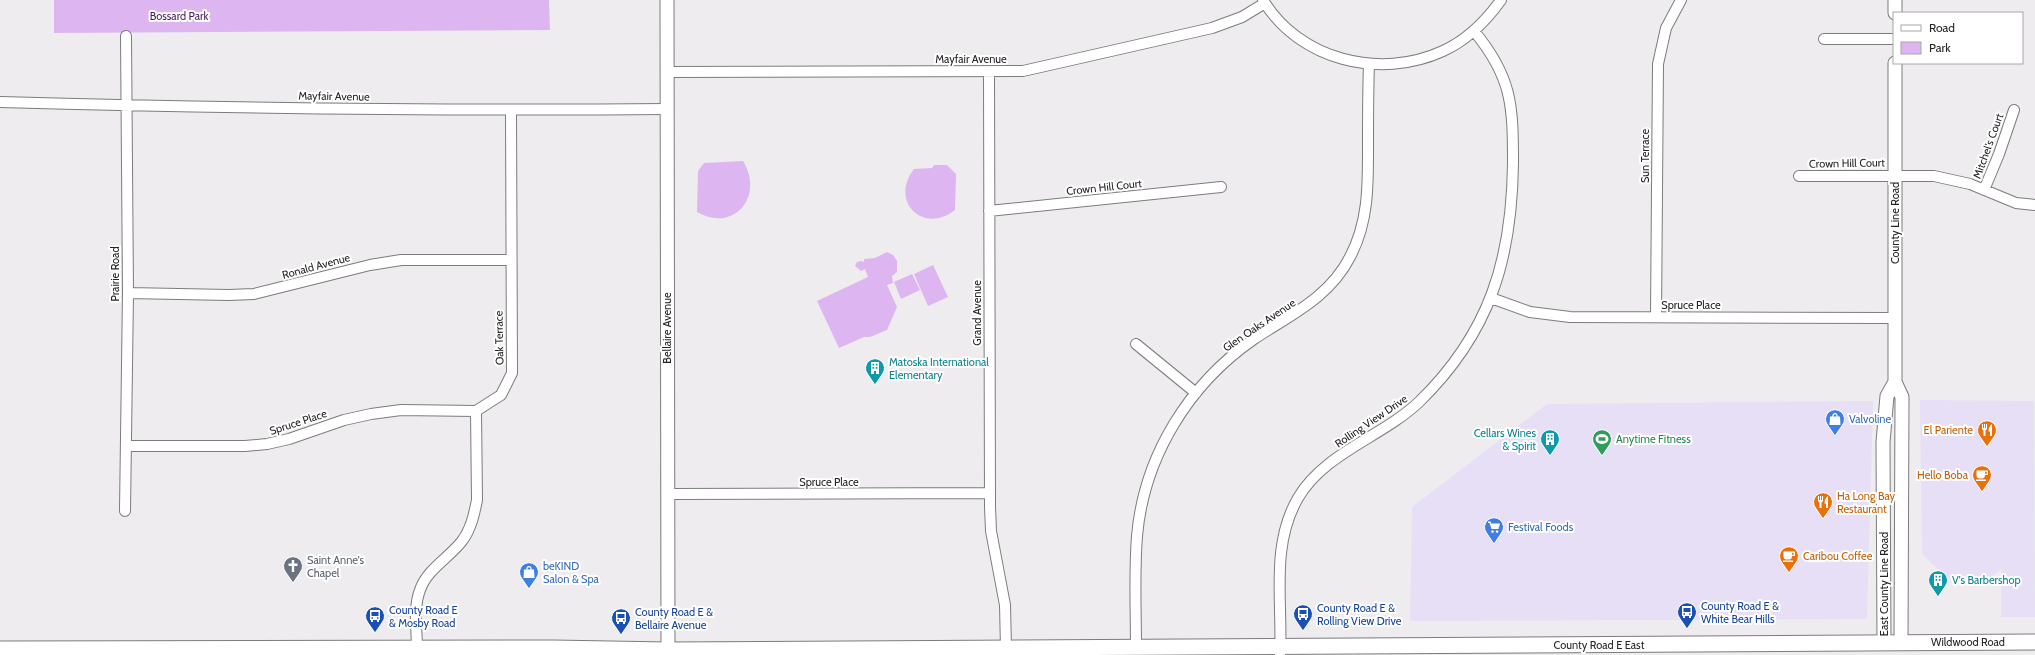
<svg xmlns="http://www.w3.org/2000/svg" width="2035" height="655" viewBox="0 0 2035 655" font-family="Cabin,sans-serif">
	<rect width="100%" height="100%" fill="#eeecef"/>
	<!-- commercial -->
	<path fill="#e6dff5" d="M1920,400L2034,401L2035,617H2001V570L1979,584L1947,578L1922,554Z
		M1873,401L1867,619L1410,621L1412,507L1547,404Z"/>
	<!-- park -->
	<path fill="#dcb5f1" d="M54,0H549L550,30L54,33Z
		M743,161C765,197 733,233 697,212L698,171L704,163Z
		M934,165H947L956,174L955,210C923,235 889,201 914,169L932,168Z
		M887,252L893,255L897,261V272L892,276L893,283L887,285L897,307L887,330L870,337H864L839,348L817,301L868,277L865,269L861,271L855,266L857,262L861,261L864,262V259L875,258Z
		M933,265L948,297L928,306L914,274Z
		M912,274L920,290L901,299L894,282Z"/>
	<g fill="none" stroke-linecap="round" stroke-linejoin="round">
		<defs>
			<path id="minor" d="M1263,0C1299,60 1380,80 1443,51C1467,40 1486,21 1501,0
				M1824,39H1894
				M667,72L1023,71L1212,28L1242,17L1265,3
				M989,72L990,507L991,531L1005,605L1006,648
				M0,102C222,108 445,111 667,109
				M1799,176H1934L1970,184L2016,203L2035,205
				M1984,190L1999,154L2014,110
				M989,211L1221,187
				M128,293L229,295L254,294L370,265L401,260H510
				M1491,298L1530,312L1570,317L1895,318
				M1656,317L1658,64L1666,28L1681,0
				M1136,344L1196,393
				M476,411L501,395L512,373L511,111
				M126,446H245L267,444L289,439L344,420L371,414L401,410L476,411
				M668,494L990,493
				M125,511L128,293L126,36
				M1136,647C1136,610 1134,573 1137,536C1144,456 1189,384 1254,339C1290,315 1329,298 1350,257C1369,221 1368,184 1368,145C1368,118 1368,91 1369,64
				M417,649C417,630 413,608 420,590C427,569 449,558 462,541C471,529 474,515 477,500L476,411
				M1280,655C1283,603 1270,546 1298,498C1324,453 1382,437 1419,402C1490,333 1512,259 1513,163C1513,105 1512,77 1474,31"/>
			<path id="tertiary" d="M667,0L668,655
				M1895,13V0
				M1895,63V382L1902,397L1901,642
				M1884,642L1883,442L1887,396L1895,382"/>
			<path id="secondary" d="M0,649L553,648L668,650L2035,642"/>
		</defs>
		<!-- minor casing -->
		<use href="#minor" stroke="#7d7b7e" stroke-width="12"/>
		<!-- tertiary casing -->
		<use href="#tertiary" stroke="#7d7b7e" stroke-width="15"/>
		<!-- secondary casing -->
		<use href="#secondary" stroke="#7d7b7e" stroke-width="17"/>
		<!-- minor -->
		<use href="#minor" stroke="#fff" stroke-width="10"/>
		<!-- tertiary -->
		<use href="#tertiary" stroke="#fff" stroke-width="13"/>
		<!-- secondary -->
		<use href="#secondary" stroke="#fff" stroke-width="15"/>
	</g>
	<!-- icons -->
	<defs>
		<symbol id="building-pin" viewBox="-11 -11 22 30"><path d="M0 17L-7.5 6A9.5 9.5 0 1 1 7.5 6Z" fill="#0f9aa8" stroke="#fff"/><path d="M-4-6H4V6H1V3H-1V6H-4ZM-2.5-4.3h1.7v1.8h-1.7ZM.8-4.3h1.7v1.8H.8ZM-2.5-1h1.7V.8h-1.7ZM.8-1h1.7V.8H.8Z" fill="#fff"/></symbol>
		<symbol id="shop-pin" viewBox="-11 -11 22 30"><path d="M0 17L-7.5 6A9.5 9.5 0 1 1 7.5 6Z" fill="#3f7fe0" stroke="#fff"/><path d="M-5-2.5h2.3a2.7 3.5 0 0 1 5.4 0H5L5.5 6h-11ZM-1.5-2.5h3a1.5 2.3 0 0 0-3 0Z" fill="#fff"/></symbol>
		<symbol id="restaurant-pin" viewBox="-11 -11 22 30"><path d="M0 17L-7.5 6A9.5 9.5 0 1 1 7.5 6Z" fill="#e8710a" stroke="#fff"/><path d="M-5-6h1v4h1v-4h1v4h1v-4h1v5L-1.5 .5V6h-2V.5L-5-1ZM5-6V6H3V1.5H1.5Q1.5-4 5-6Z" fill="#fff"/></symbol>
		<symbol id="stadium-pin" viewBox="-11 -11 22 30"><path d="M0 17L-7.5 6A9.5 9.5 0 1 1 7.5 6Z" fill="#2e9e5b" stroke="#fff"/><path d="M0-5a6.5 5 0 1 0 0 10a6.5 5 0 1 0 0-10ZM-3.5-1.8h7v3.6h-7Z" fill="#fff"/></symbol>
		<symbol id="cafe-pin" viewBox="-11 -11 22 30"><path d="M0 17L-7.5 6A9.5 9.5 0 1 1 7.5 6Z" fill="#e8710a" stroke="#fff"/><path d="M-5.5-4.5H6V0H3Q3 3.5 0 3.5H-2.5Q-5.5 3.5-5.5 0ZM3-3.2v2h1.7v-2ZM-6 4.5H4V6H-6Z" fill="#fff"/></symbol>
		<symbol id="supermarket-pin" viewBox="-11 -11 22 30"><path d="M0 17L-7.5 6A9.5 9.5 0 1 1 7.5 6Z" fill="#3f7fe0" stroke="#fff"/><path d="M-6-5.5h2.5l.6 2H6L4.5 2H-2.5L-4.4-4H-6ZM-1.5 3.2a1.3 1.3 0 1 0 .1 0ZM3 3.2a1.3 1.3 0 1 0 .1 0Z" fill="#fff"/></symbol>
		<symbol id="church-pin" viewBox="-11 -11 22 30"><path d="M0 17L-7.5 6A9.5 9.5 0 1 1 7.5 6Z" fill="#6b7280" stroke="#fff"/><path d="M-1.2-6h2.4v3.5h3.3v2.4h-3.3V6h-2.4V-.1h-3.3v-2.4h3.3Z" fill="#fff"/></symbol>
		<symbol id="bus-pin" viewBox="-11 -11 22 30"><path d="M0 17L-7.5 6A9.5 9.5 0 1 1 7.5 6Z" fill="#1a4fb4" stroke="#fff"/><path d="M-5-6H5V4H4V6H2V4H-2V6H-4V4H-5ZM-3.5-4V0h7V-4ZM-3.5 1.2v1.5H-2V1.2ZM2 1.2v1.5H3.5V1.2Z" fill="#fff"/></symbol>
	</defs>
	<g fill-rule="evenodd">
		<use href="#building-pin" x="864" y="357" width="22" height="30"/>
		<use href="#shop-pin" x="1824" y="408" width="22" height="30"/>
		<use href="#restaurant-pin" x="1976" y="419" width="22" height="30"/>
		<use href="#building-pin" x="1539" y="428" width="22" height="30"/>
		<use href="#stadium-pin" x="1591" y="428" width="22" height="30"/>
		<use href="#cafe-pin" x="1971" y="464" width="22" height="30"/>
		<use href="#restaurant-pin" x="1812" y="491" width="22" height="30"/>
		<use href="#supermarket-pin" x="1483" y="516" width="22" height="30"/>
		<use href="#cafe-pin" x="1778" y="545" width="22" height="30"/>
		<use href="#church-pin" x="282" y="555" width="22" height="30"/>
		<use href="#shop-pin" x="518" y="561" width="22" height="30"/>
		<use href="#building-pin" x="1927" y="569" width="22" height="30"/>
		<use href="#bus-pin" x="1676" y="601" width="22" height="30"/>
		<use href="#bus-pin" x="1292" y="603" width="22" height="30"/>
		<use href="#bus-pin" x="364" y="605" width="22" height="30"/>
		<use href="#bus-pin" x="610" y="607" width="22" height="30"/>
	</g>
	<g text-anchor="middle" stroke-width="4" stroke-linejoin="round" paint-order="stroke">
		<!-- park labels -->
		<g font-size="11" fill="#4c1b62" stroke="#fff">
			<text x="179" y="20">Bossard Park</text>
		</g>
		<!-- street labels -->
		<g font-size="11" fill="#262526" stroke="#fff">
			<text x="971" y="63">Mayfair Avenue</text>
			<text transform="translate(334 96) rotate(1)" y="4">Mayfair Avenue</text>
			<text transform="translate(1988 146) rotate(-70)" y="4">Mitchel's Court</text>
			<text transform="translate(1645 156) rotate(-90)" y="4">Sun Terrace</text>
			<text transform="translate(1847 163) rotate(-1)" y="4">Crown Hill Court</text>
			<text transform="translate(1104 187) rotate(-6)" y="4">Crown Hill Court</text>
			<text transform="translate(1895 223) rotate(-90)" y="4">County Line Road</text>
			<text transform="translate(316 266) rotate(-15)" y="4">Ronald Avenue</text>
			<text transform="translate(115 274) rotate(-90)" y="4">Prairie Road</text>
			<text x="1691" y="309">Spruce Place</text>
			<text transform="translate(977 313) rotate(-90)" y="4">Grand Avenue</text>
			<text transform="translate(1259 325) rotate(-34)" y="4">Glen Oaks Avenue</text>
			<text transform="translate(667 328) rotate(-90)" y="4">Bellaire Avenue</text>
			<text transform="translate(499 338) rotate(-91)" y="4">Oak Terrace</text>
			<text transform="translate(1371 421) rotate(-34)" y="4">Rolling View Drive</text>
			<text transform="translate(298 422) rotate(-18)" y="4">Spruce Place</text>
			<text x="829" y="486">Spruce Place</text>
			<text transform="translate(1884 584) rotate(-90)" y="4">East County Line Road</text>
			<text x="1968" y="646">Wildwood Road</text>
			<text x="1599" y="649">County Road E East</text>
		</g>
		<!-- culture labels -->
		<g font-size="11" fill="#0d838f" stroke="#fff" text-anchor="start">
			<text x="889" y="366">Matoska International<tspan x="889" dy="13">Elementary</tspan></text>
			<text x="1536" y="437" text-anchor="end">Cellars Wines<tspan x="1536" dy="13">&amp; Spirit</tspan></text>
			<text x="1952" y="584">V's Barbershop</text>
		</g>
		<!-- shop labels -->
		<g font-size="11" fill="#366cbe" stroke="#fff" text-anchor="start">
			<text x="1849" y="423">Valvoline</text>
			<text x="1508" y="531">Festival Foods</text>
			<text x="543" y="570">beKIND<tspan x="543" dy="13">Salon &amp; Spa</tspan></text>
		</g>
		<!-- food labels -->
		<g font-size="11" fill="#c56008" stroke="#fff" text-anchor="end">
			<text x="1973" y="434">El Pariente</text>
			<text x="1968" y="479">Hello Boba</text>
			<text x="1837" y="500" text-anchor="start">Ha Long Bay<tspan x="1837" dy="13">Restaurant</tspan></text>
			<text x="1803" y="560" text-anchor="start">Caribou Coffee</text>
		</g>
		<!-- leisure labels -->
		<g font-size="11" fill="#27864d" stroke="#fff" text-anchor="start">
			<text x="1616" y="443">Anytime Fitness</text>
		</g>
		<!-- worship labels -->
		<g font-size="11" fill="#5b616d" stroke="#fff" text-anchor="start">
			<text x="307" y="564">Saint Anne's<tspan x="307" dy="13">Chapel</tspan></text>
		</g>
		<!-- transit labels -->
		<g font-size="11" fill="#164399" stroke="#fff" text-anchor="start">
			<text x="1701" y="610">County Road E &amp;<tspan x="1701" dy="13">White Bear Hills</tspan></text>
			<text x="1317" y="612">County Road E &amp;<tspan x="1317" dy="13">Rolling View Drive</tspan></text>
			<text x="389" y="614">County Road E<tspan x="389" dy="13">&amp; Mosby Road</tspan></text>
			<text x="635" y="616">County Road E &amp;<tspan x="635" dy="13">Bellaire Avenue</tspan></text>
		</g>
	</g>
	<!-- legend -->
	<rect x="1893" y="12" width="130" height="52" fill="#ffffff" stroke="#a8a8a8"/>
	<rect x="1901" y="25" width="20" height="6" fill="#ffffff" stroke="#a8a8a8"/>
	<text x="1929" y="32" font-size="12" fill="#262526">Road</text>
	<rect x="1901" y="42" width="20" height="12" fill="#dcb5f1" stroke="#a8a8a8"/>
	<text x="1929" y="52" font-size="12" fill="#262526">Park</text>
</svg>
